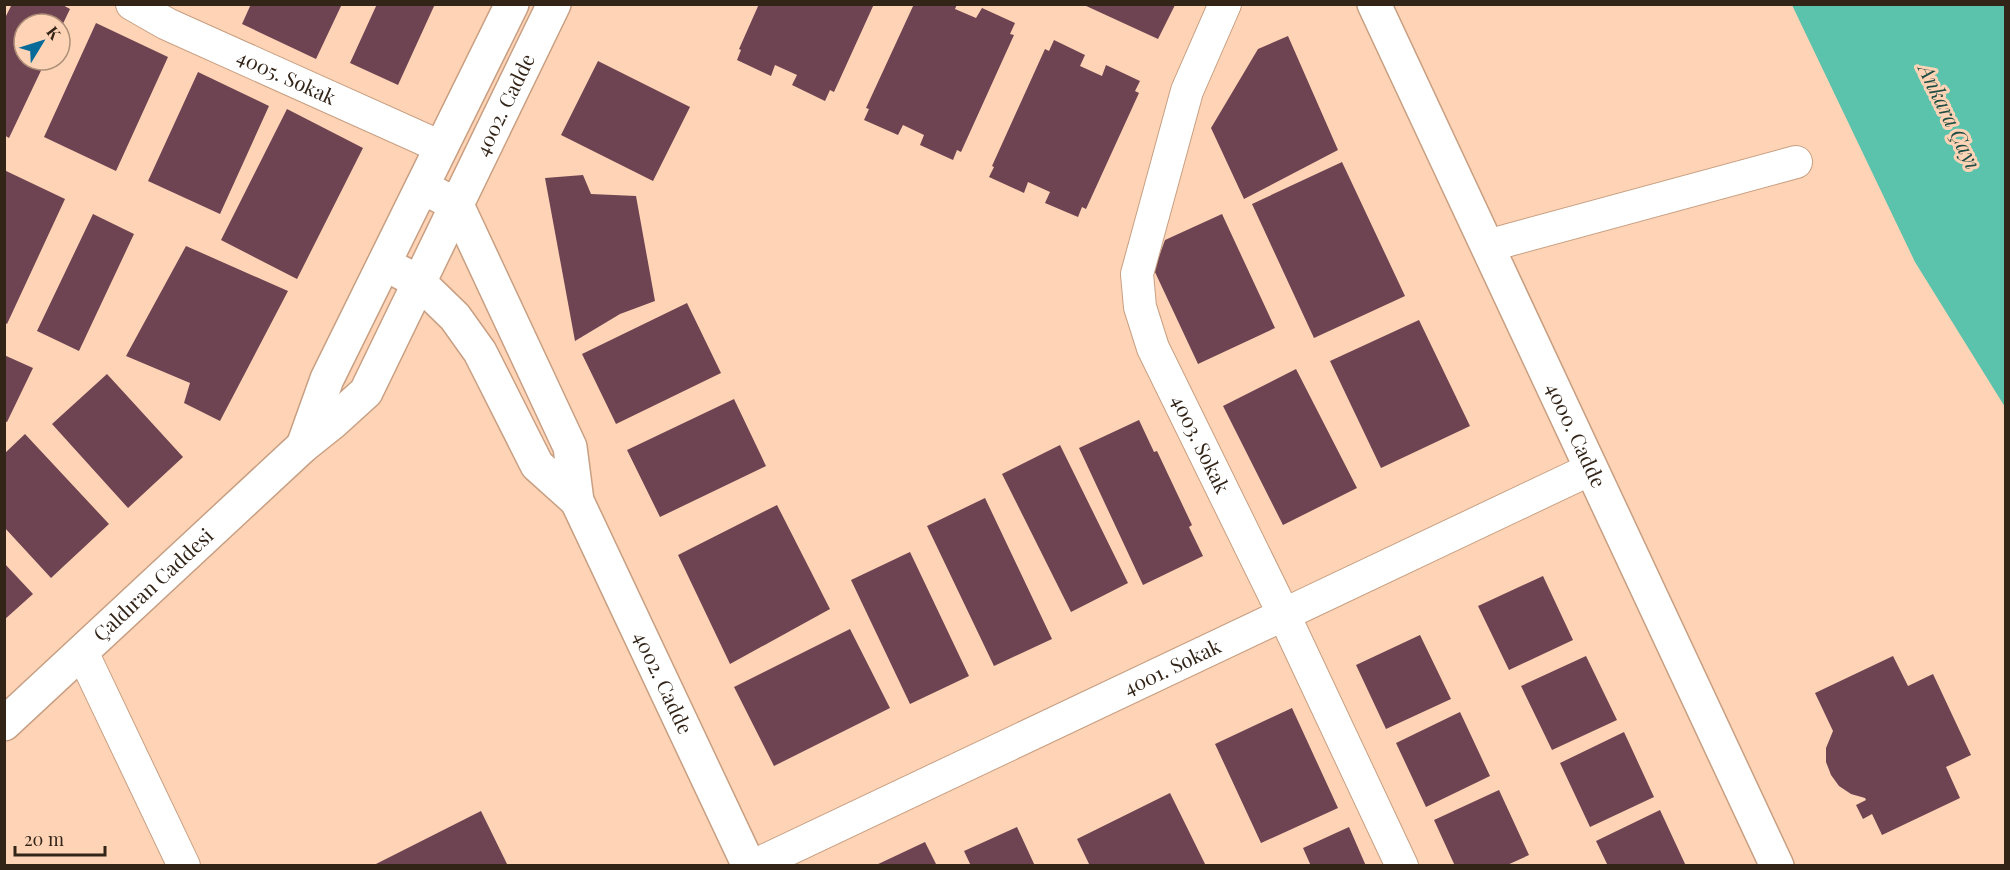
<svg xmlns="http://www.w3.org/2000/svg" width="2010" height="870" viewBox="0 0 2010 870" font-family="'Playfair Display',serif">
	<rect width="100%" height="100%" fill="#ffd4b6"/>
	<!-- water -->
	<path fill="#5bc2ac" d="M1792,5H2004L2006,8L2005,407L1915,262Z"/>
	<!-- building -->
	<path fill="#6e4352" d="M12,4H61L70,9L60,30V24H24V60H46L9,138L4,135V20Z
		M251,4H342L316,59L242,24Z
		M377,4H435L398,85L350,63Z
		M759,4H874L834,92L830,90L825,101L792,85L797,75L775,65L771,76L737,60L741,50L739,49Z
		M914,4H957L955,9L976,18L982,8L1015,23L1010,34L1014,35L961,152L957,150L953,160L920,145L924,135L903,125L898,135L864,120L869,109L866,108Z
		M1084,5H1175L1158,39Z
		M96,23L168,57L116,171L44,137Z
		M1288,36L1338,150L1244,199L1211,128L1258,49Z
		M1054,40L1085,55L1080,66L1102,76L1106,65L1140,81L1135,91L1139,93L1086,209L1082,207L1078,217L1045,203L1050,192L1028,182L1024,193L989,177L994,167L992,166L1045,49L1049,51Z
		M598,61L690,107L653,181L561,135Z
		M198,72L269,106L220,214L148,181Z
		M287,109L363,148L297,279L221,240Z
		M1342,162L1405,296L1314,338L1252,204Z
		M4,170L65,199L7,324L4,322Z
		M583,175L591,194L636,196L655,301L620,314L575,341L545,178Z
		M93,214L134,234L79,351L37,331Z
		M1222,214L1275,328L1198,364L1154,270L1165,240Z
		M186,246L288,291L220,421L184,403L190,383L126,356Z
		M687,303L721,373L616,424L582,354Z
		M1419,320L1470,426L1381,468L1330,361Z
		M4,355L33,368L7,422L4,421Z
		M1296,369L1357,488L1283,525L1223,406Z
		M107,374L183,457L128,508L52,424Z
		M734,399L766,466L660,517L627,450Z
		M1139,420L1154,452L1157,451L1192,525L1189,527L1203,556L1143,585L1079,448Z
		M25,434L109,524L51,578L4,527V454Z
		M1060,445L1128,583L1071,612L1002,474Z
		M985,498L1052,639L994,666L927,526Z
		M777,505L830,609L730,664L678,555Z
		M910,552L969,676L910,704L851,580Z
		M4,563L33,594L4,620Z
		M1543,576L1573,640L1509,670L1478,606Z
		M850,629L890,708L774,766L734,687Z
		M1420,635L1451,699L1386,729L1356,665Z
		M1586,656L1617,720L1552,750L1521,686Z
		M1893,656L1908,686L1933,674L1971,755L1946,767L1960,798L1882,835L1872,814L1863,819L1856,805L1866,800L1865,798L1851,794L1839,786L1831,775L1826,762V748L1833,731L1815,693Z
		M1292,708L1338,808L1261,843L1215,744Z
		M1460,712L1490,776L1426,807L1396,743Z
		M1624,732L1654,797L1590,827L1560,763Z
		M1499,790L1529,855L1505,866H1455L1434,820Z
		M1170,793L1206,866H1090L1077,839Z
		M1660,810L1686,866H1608L1596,841Z
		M481,811L508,866H372Z
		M1017,827L1035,866H971L964,851Z
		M1349,827L1366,866H1311L1303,848Z
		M925,842L937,866H874Z"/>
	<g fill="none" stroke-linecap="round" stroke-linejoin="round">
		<defs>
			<g id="street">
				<path id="s1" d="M132,4L167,24L441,147"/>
				<path id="s2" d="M1225,4L1187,91L1137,274L1140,307L1153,348L1284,615L1402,866"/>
				<path d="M1487,246L1796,162"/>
				<path d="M82,652L184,866"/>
				<path id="s3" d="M753,866L1591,469"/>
			</g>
			<g id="secondary">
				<path id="s4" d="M1374,4L1777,866"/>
				<path id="s5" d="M422,187L457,205L570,447L577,501L749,866"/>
				<path d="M400,272L419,282L455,317L480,352L537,465L577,501"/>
				<path d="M303,446L327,379L512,4"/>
				<path id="s6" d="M4,724L303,446L333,422L366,392L554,4"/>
			</g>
		</defs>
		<!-- street casing -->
		<use href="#street" stroke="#c89f82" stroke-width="34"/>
		<!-- secondary casing -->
		<use href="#secondary" stroke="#c89f82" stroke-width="36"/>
		<!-- street -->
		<use href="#street" stroke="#fff" stroke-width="32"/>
		<!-- secondary -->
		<use href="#secondary" stroke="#fff" stroke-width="33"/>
	</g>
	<g text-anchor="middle" stroke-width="6" stroke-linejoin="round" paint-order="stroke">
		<!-- street labels -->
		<g font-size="20" fill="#332418" stroke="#ffd4b6">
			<text dy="7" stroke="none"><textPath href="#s1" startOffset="171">4005. Sokak</textPath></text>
			<text dy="7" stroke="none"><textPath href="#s6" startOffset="810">4002. Cadde</textPath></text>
			<text dy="7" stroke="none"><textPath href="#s4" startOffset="476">4000. Cadde</textPath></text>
			<text dy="7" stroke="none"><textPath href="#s2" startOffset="468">4003. Sokak</textPath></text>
			<text dy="7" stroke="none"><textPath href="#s6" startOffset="204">Çaldıran Caddesi</textPath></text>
			<text dy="7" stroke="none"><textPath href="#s3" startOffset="464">4001. Sokak</textPath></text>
			<text dy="7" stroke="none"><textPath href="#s5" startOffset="562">4002. Cadde</textPath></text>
		</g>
		<!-- water labels -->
		<g font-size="21" font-style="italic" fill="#214e44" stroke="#ffd4b6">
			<text transform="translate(1949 117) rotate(64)" y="7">Ankara Çayı</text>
		</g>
	</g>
	<!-- border -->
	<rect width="2010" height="870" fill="none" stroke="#332418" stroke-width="12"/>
	<!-- north arrow -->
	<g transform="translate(42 42) rotate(52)"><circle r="28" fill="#ffd4b6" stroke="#ad8e77" stroke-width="1.5"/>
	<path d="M0-4.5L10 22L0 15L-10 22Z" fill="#076b99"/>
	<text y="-9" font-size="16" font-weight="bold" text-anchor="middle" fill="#332418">K</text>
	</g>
	<!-- scale -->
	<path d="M15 846v9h90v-9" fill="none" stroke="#332418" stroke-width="3"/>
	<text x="24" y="846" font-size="18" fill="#332418" stroke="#ffd4b6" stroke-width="4.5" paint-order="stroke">20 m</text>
</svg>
